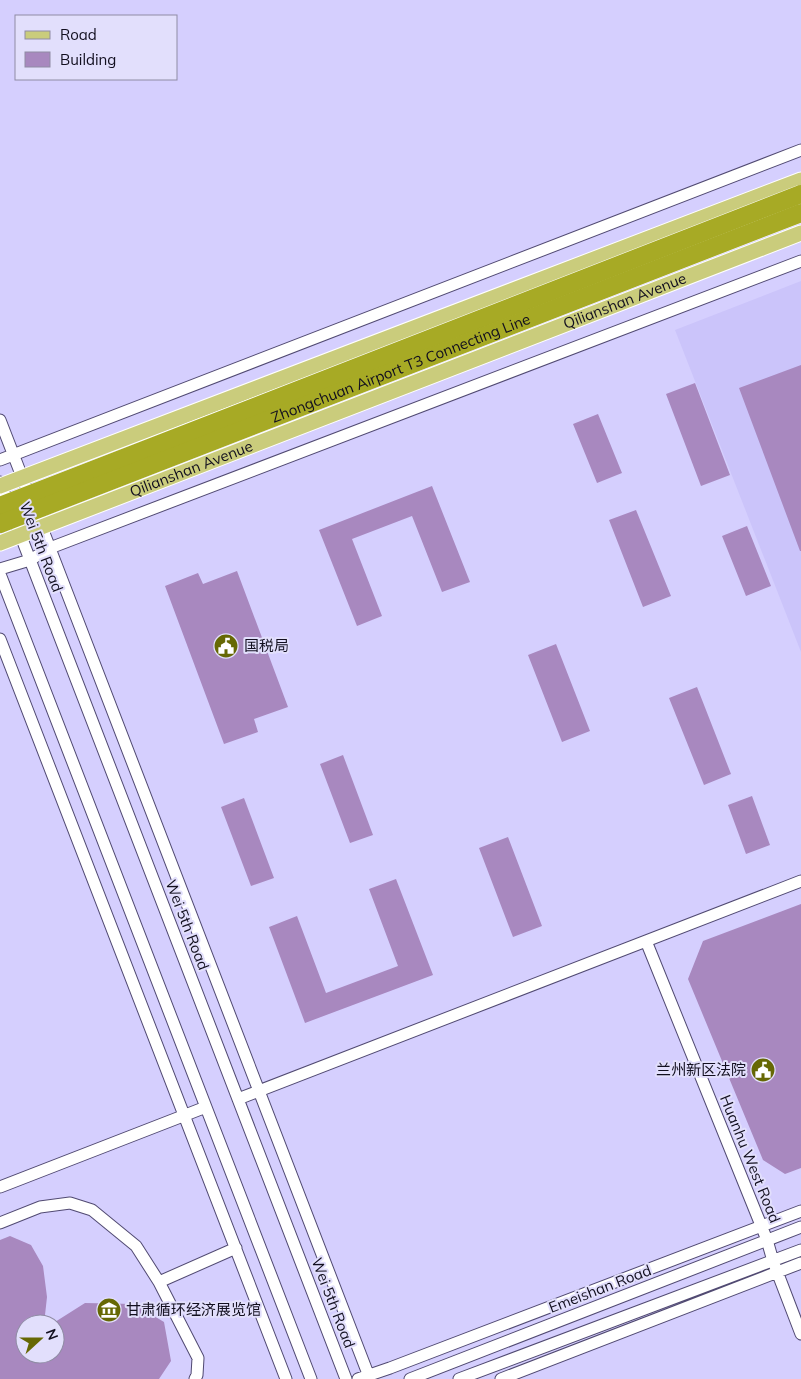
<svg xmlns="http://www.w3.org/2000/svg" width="801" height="1379" viewBox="0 0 801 1379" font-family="Mulish,'Noto Sans SC',sans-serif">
	<rect width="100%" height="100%" fill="#d5cffe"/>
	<!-- built -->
	<path fill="#cbc4fa" d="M801,281V652L675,330Z"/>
	<!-- building -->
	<path fill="#a888bf" d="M801,365V551H800L739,388Z
		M695,383L730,475L701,486L666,394Z
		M598,414L622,473L597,483L573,424Z
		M432,486L470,582L442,592L412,516L352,539L382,616L357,626L319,530Z
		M636,510L671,596L643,607L609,520Z
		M747,526L771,586L746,596L722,536Z
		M237,571L288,707L254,719L258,732L224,744L165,586L198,573L203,584Z
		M556,644L590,731L562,742L528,655Z
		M697,687L731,774L704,785L669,698Z
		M343,755L373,835L350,843L320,764Z
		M752,796L770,845L746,854L728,805Z
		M244,798L274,878L251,886L221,807Z
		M508,837L542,926L513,937L479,848Z
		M396,879L433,975L305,1023L269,927L297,916L326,993L398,966L369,889Z
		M801,904V1168L785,1174L763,1160L688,979L703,941Z
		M10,1236L31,1245L43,1266L47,1297L44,1324H25V1354H55V1322L85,1303L134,1304L164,1322L171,1361L159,1379H0V1240Z"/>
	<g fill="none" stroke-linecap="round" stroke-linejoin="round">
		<defs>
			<path id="minor" d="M0,420L31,500
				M0,460L801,150
				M0,482L346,1379
				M39,520L370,1379
				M0,569L30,560L50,548L801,261
				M0,574L311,1379
				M0,639L286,1379
				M646,941L767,1240L773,1261L801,1334
				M238,1099L801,881
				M0,1187L206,1107
				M0,1223L40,1207L70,1203L92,1210L136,1246L159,1282L198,1358L197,1375L195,1379
				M159,1282L236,1248
				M358,1379L390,1368L801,1211
				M410,1379L801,1227
				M459,1379L801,1250
				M501,1379L801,1263"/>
			<g id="major">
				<path d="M0,486L801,180"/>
				<path id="s1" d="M0,543L801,233"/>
			</g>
		</defs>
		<!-- minor casing -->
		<use href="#minor" stroke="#514a72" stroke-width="13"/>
		<!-- major casing -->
		<use href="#major" stroke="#fff" stroke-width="17"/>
		<!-- minor -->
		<use href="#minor" stroke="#fff" stroke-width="11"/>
		<!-- major -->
		<use href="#major" stroke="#cacc7c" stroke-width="15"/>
		<defs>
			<g id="highway-bridge">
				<path d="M0,506L801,194"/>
				<path id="s2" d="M0,524L801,213"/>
			</g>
		</defs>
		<!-- highway-bridge casing -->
		<use href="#highway-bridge" stroke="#fff" stroke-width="19" stroke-linecap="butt"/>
		<!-- highway-bridge -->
		<use href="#highway-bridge" stroke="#a7aa25" stroke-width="18"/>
	</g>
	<!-- icons -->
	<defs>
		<symbol id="civic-disc" viewBox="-11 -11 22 22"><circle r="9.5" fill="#666804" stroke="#e2dffc"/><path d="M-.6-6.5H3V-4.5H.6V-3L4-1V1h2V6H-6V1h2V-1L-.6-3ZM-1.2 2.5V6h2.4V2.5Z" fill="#fff"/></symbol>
		<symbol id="museum-disc" viewBox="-11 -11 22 22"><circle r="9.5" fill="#666804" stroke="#e2dffc"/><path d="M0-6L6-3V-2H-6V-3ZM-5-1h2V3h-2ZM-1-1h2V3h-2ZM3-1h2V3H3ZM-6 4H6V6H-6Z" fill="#fff"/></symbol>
	</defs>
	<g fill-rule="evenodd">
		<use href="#civic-disc" x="212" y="632" width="28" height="28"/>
		<use href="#civic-disc" x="749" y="1056" width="28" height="28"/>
		<use href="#museum-disc" x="95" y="1296" width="28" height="28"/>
	</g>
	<g text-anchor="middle" stroke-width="4" stroke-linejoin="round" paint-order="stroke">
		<!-- street labels -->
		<g font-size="15" fill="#120f1f" stroke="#e2dffc">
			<text dy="5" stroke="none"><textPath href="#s1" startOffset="670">Qilianshan Avenue</textPath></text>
			<text dy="5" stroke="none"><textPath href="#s2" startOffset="430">Zhongchuan Airport T3 Connecting Line</textPath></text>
			<text dy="5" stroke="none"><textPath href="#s1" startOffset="205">Qilianshan Avenue</textPath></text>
			<text transform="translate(41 547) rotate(69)" y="5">Wei 5th Road</text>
			<text transform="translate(187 925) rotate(69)" y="5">Wei 5th Road</text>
			<text transform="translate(750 1159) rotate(68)" y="5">Huanhu West Road</text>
			<text transform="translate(600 1289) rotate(-21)" y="5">Emeishan Road</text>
			<text transform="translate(333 1303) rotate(69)" y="5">Wei 5th Road</text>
		</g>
		<!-- poi labels -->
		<g font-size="15" fill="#120f1f" stroke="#e2dffc" text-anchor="start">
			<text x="244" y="651">国税局</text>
			<text x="746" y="1075" text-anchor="end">兰州新区法院</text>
			<text x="126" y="1315">甘肃循环经济展览馆</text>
		</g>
	</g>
	<!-- legend -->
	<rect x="15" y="15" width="162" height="65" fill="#e2dffc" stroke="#8f8ca4"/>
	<rect x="25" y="31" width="25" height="8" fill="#cacc7c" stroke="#8f8ca4"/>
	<text x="60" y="40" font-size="15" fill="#120f1f">Road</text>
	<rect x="25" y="52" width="25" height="15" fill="#a888bf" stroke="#8f8ca4"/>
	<text x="60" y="65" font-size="15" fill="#120f1f">Building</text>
	<!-- north arrow -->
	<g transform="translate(40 1339) rotate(69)"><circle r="24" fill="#e2dffc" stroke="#8f8ca4"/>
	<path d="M0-4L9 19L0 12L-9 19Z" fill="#666804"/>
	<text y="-8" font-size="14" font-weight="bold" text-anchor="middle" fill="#120f1f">N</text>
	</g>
</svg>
